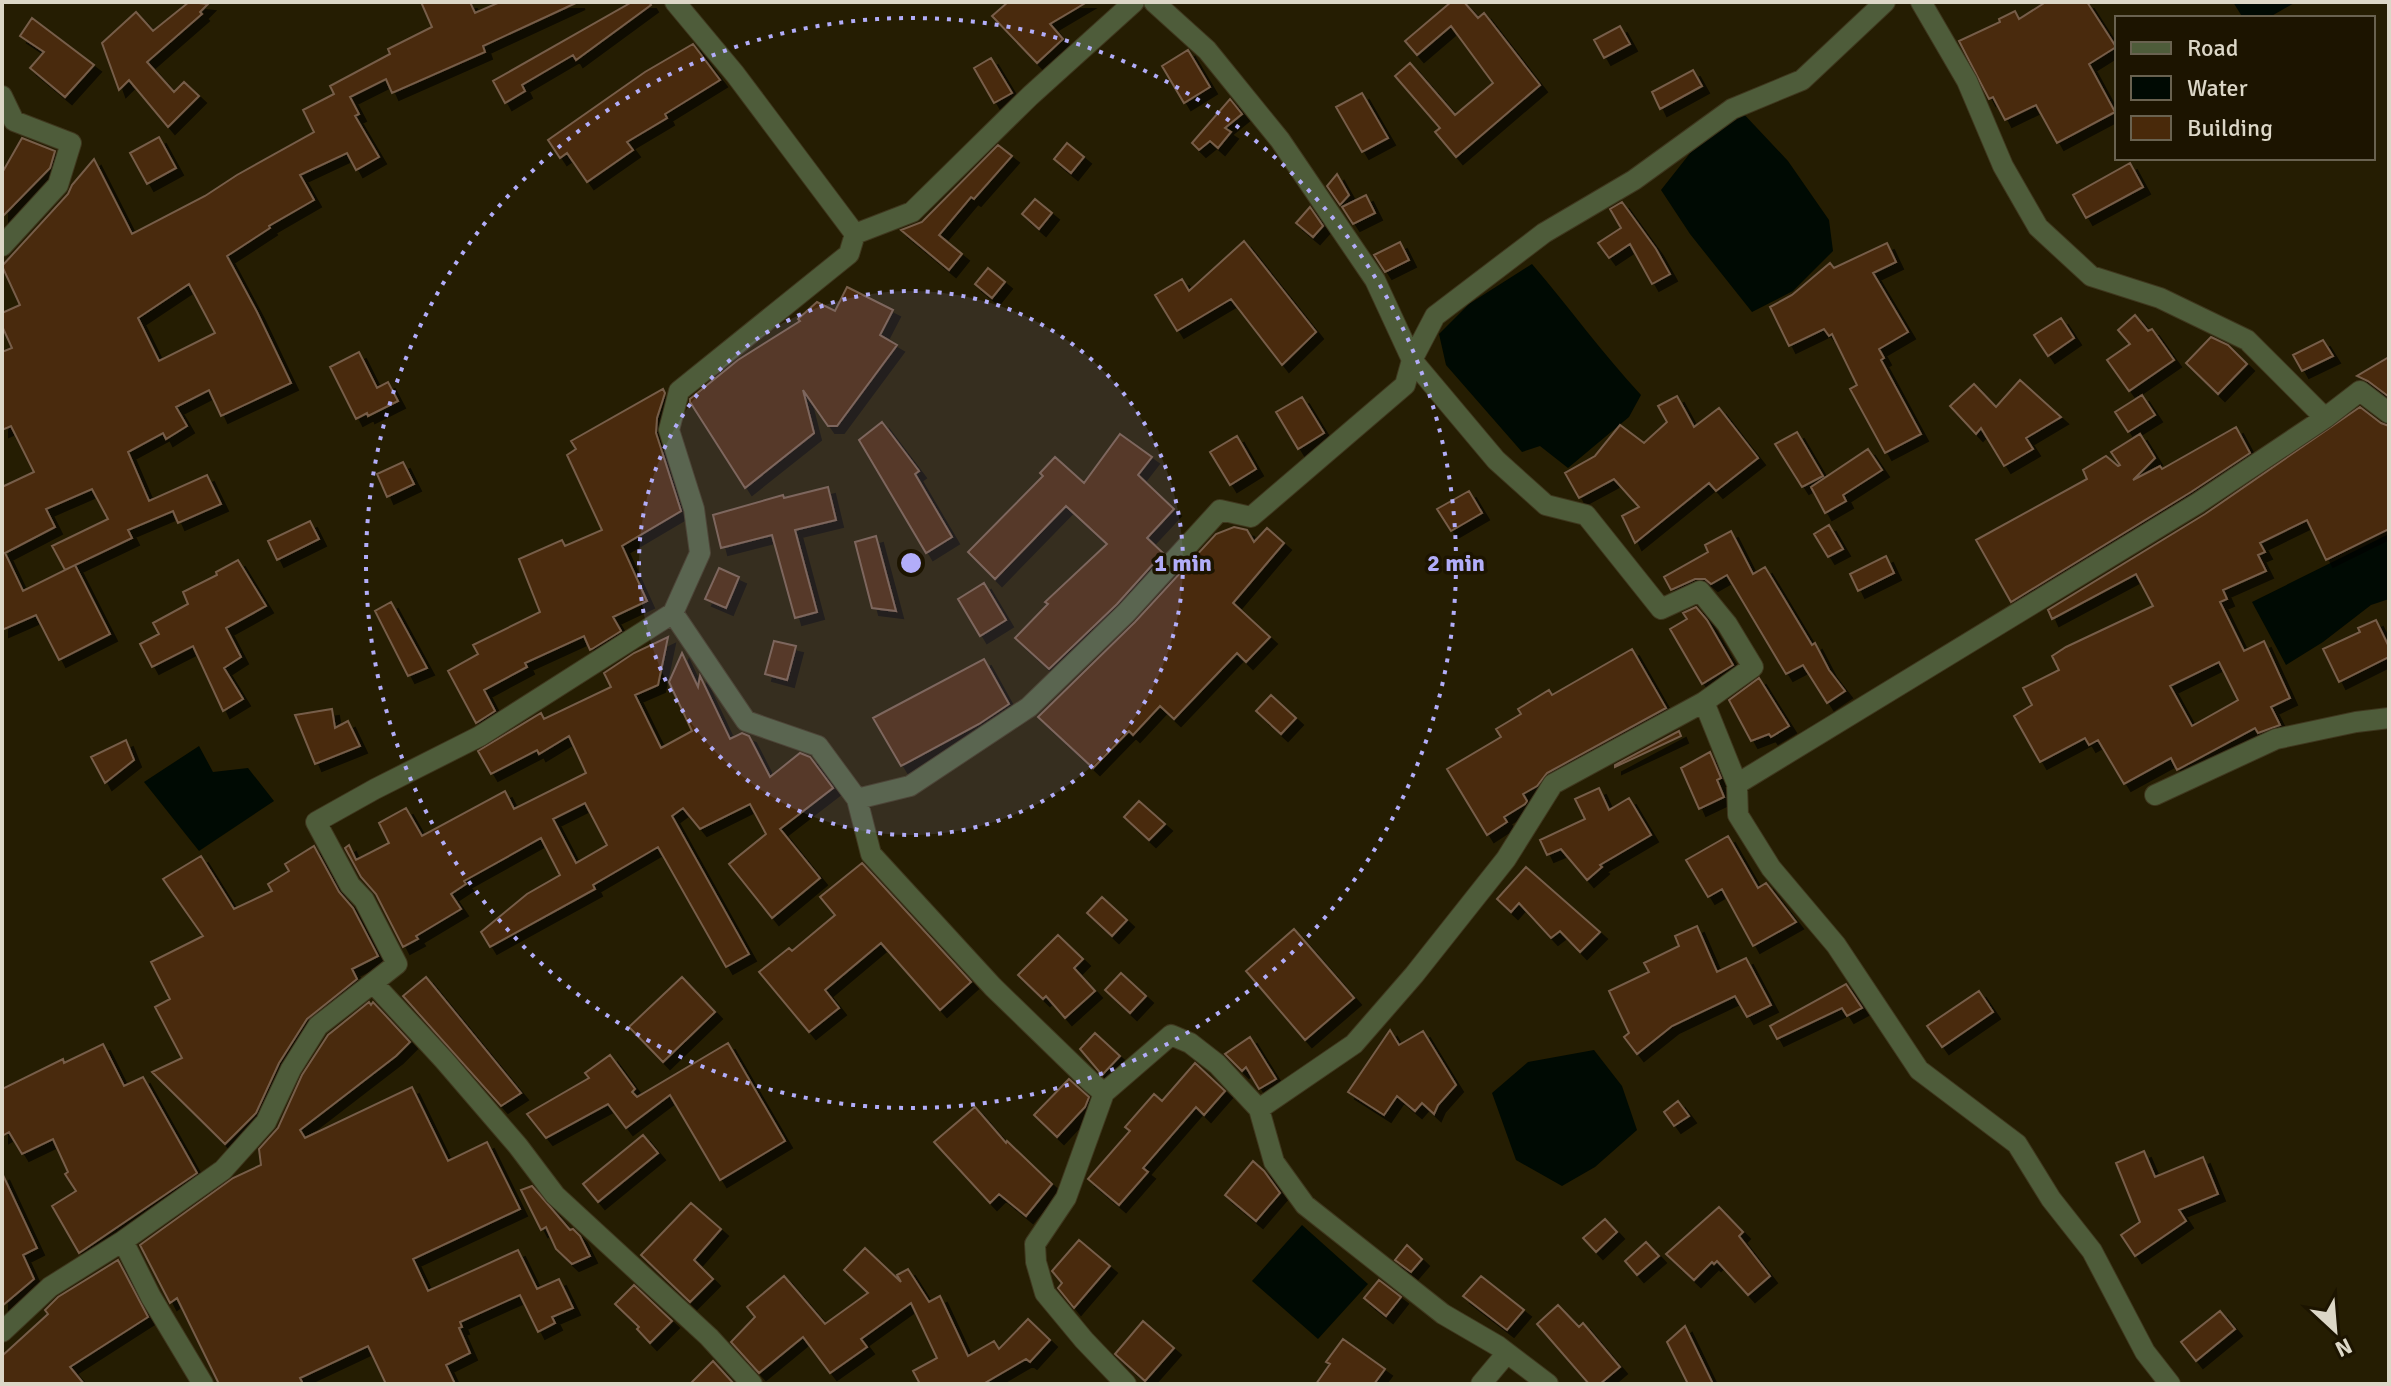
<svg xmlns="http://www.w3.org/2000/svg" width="2391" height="1386" viewBox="0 0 2391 1386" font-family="Signika,sans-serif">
	<defs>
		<filter id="shadow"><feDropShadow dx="7" dy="7" stdDeviation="0" flood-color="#0009"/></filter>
	</defs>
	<rect width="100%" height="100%" fill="#251d02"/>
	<!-- water -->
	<path fill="#000a03" d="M2233,2H2296L2268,18H2243Z
		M1741,111L1788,161L1829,220L1833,251L1793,291L1752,312L1690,234L1661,190L1691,152Z
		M1532,264C1569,307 1602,353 1641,395L1629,417L1568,468L1540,446L1522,452L1446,365L1439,334L1469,304Z
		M2389,534V599L2371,605L2323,642L2286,665L2252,602Z
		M199,746L213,772L248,768L274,801L199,851L144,782Z
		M1594,1050L1622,1086L1637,1130L1595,1167L1562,1186L1516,1160L1492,1093L1528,1062Z
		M1302,1225L1368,1284L1318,1339L1252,1281Z"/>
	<!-- building -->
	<path fill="#49290a" stroke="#765d49" stroke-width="2" fill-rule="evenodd" filter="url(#shadow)" d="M189,2L208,4L200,12L202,14L147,62L174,92L184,82L199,96L168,127L129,80L119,90L102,43L136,12L153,31Z
		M421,2H470L475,13L500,2H578L483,46L485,52L392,93L386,79L350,97L359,114L355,116L379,157L356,170L347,153L300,175L314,200L269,226L270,228L227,256L257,312L291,383L221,416L209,390L176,407L187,426L166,439L163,433L128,452L149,501L207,475L221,504L178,523L173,511L128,530L132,538L65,570L52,546L108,519L92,489L46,509L55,527L5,553L23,591L75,565L110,634L59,660L36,615L2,630V487L34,472L11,426L2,430V352L12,348L2,326V313L20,305L2,266L68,194L72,185L94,159L132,234L205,196L237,175L314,132L303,110L334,94L330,86L390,54L388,49L432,27ZM189,284L215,333L159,361L138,318Z
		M632,2H649L651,5L576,60L573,55L522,85L525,91L505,103L493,81Z
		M1008,2H1087L1050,24L1063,39L1037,63L992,16Z
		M1451,2H1464L1478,18L1484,13L1540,85L1456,157L1435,132L1440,128L1395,76L1410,63L1455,115L1493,83L1451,26L1417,55L1405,41Z
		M2046,2H2087L2116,47L2089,64L2115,112L2057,143L2036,105L2005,120L1993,97L1989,99L1959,41L2000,22L1999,19L2015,11L2019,19Z
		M32,18L94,65L65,97L30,68L44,52L20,36Z
		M1620,26L1630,44L1604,58L1594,40Z
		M693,44L720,80L665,114L667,118L627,142L633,150L587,182L567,153L560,158L548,140L645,72Z
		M1188,50L1210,87L1184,103L1162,66Z
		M991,58L1012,93L994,103L974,68Z
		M1693,70L1702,86L1660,109L1652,92Z
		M1362,93L1388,138L1362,152L1336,107Z
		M1230,99L1242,114L1225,128L1231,132L1218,148L1210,141L1199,150L1192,143Z
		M159,137L176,168L147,184L130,153Z
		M22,138L55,151L50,168L2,217V173Z
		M1067,143L1084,157L1071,173L1054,159Z
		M998,145L1012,156L974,199L971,197L939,235L962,254L949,270L901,230L922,222Z
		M2130,163L2143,187L2086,218L2073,195Z
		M1337,174L1349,195L1340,205L1327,186Z
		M1366,195L1375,213L1353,224L1342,207Z
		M1035,199L1052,213L1039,229L1022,214Z
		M1622,202L1656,249L1670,274L1652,284L1630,244L1609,258L1598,243L1621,228L1610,209Z
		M1310,207L1323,226L1313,237L1296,223Z
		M1244,241L1316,332L1282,365L1231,299L1177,331L1155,295L1182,279L1189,291Z
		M1400,242L1409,260L1385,272L1374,255Z
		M1887,243L1896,262L1873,273L1908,332L1879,349L1884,358L1881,360L1921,434L1885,453L1850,389L1857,385L1832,334L1829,336L1824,329L1789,346L1770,307L1792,295L1830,263L1834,268Z
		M988,268L1005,282L992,298L975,284Z
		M847,287L893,310L880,335L897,345L837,426H828L803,390L814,433L745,488L690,402V399L738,360L800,321L798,319L817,302L835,311Z
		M2135,315L2148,331L2152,329L2174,360L2129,391L2107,360L2130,344L2118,330Z
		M2061,318L2074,338L2048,356L2034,335Z
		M2211,337L2228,345L2247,364L2218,394L2186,363Z
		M2323,340L2333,356L2302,371L2293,355Z
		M359,352L377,388L388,382L398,401L368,416L367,413L356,419L330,367Z
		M2389,357V395L2388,396L2368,381L2357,376Z
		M2020,380L2061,417L2026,438L2033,449L2004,466L1981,428L1976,434L1950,406L1974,384L1996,407Z
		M663,389L665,393L657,418L656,433L681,511L622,546L647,601L613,617L621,631L592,649L590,650L584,636L525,663L527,667L484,690L495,711L476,723L448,671L478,654L473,645L540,612L519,559L562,540L565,546L602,530L567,455L576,449L571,441Z
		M2142,395L2155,415L2128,432L2115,412Z
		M1677,396L1694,427L1719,408L1758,458L1716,491L1709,483L1635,543L1622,516L1639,507L1614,479L1579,498L1565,473L1595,456L1620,425L1644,443L1667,422L1658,406Z
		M1302,397L1324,433L1298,449L1276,412Z
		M2360,407L2381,423L2389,426V529L2326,560L2307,520L2260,543L2265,552L2258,555L2266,571L2223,590L2227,599L2220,602L2244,651L2264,641L2290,698L2271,707L2280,725L2258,733L2255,728L2177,770L2171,758L2124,784L2098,740L2089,745L2085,738L2040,762L2014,716L2032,705L2023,688L2059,670L2052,656L2066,647L2153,606L2136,574L2052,619L2048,610L2205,514ZM2219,662L2238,700L2192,726L2170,686Z
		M882,422L919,471L915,474L952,537L926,553L859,440Z
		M2236,427L2250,453L2191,492L2011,602L1976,540L2087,479L2083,470L2106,456L2118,466L2120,465L2111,452L2140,434L2155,458L2133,480L2160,466L2162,469Z
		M1797,432L1823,476L1802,487L1775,444Z
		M1120,434L1152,457L1138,475L1174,509L1147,538L1163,553L1117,604L1049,669L1015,638L1048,604L1045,602L1107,544L1066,506L995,579L968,552L1043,476L1040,473L1055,457L1084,483Z
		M1237,436L1256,469L1230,485L1210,452Z
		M1868,449L1882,470L1843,495L1846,501L1825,513L1811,487Z
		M403,462L414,484L387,497L377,474Z
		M828,487L836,520L795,530L817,612L795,618L772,535L721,548L713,515L783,495L784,498Z
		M1469,491L1482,513L1451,531L1437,509Z
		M310,521L319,539L277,560L268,541Z
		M1829,525L1843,549L1828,557L1814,534Z
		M1234,527L1247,530L1254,542L1267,528L1284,543L1233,603L1270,637L1246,662L1237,653L1174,719L1160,706L1133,735L1129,731L1093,768L1038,717L1135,622L1216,534Z
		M1731,531L1753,574L1765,567L1812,645L1815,643L1829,670L1845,691L1827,703L1803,665L1786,674L1727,575L1711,584L1705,579H1695L1671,590L1664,577L1708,552L1705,545Z
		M876,536L896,611L872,608L855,542Z
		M1886,556L1894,573L1858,591L1850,574Z
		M238,560L266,606L226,628L241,657L224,668L243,699L223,711L193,646L152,667L140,644L159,634L153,623L188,604L183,592L217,575L216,572Z
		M719,568L739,577L726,608L705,599Z
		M984,583L1006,620L980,636L958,599Z
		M391,602L427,668L408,676L375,611Z
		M1696,607L1707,620L1733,665L1702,684L1670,629L1687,619L1683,613Z
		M2376,620L2389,647V657L2339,682L2323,649L2360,632L2358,628Z
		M668,637L658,685L635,695L661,748L692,731L669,682L682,653L698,687L700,676L701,678L730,739L742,733L749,736L770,777L800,753L810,757L833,788L780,829L820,878L772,918L729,864L766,834L750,804L700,829L683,808L672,816L749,954L726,967L658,847L593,885L595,889L490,947L481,932L527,894L560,875L541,838L464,881L466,884L451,894L461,909L416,936L418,939L403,947L376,894L361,877L345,848L349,845L356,860L389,843L379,823L406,808L422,836L505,791L514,809L586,773L569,736L539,754L537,750L491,774L478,751L541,713L544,719L611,687L604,673L634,653ZM585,803L607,845L576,863L553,819Z
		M774,641L796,646L787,680L765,674Z
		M1632,649L1666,708L1547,773L1537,786L1523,794L1527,801L1525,804L1504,817L1507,822L1487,835L1447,769L1501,737L1496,729L1521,714L1518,709L1549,690L1552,695Z
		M984,659L1009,704L979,724L901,766L873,718Z
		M1759,678L1789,726L1771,737L1769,734L1751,741L1729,700Z
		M1271,695L1296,718L1281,734L1256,711Z
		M332,709L335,728L348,721L360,746L315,764L295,715Z
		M1679,731L1681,736L1615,767V765Z
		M126,740L134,760L105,783L91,757Z
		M1710,752L1721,778L1717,780L1724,797L1699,809L1681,768Z
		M1599,788L1609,810L1629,798L1651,835L1600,865L1602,867L1587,880L1561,849L1547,855L1540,840L1585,819L1575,799Z
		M1139,801L1165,824L1149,840L1124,817Z
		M1728,836L1758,888L1766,883L1796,922L1753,946L1722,889L1708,897L1686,860Z
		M314,846L339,892L353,908L378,956L352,969L357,979L307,1019L279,1063L256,1113L225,1144L152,1072L182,1058L155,1007L170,999L151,962L203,936L163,879L201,856L234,909L272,891L268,884L289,871L285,864Z
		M862,863L971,982L940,1010L881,943L825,990L839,1008L809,1032L759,972L789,948L792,951L835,915L820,897Z
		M1526,867L1600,932L1580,952L1560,931L1551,938L1519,903L1511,912L1497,899Z
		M1102,897L1127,920L1112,936L1087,913Z
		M1697,926L1717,972L1746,958L1771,1005L1747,1017L1735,996L1672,1026L1637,1054L1624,1037L1629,1033L1609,991L1649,972L1644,963L1679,946L1675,936Z
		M1294,929L1354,998L1305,1040L1246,971Z
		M1058,935L1083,959L1074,968L1095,991L1065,1018L1046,996L1043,999L1018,975Z
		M1121,973L1146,996L1130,1013L1105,990Z
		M426,977L521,1093L501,1106L403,996Z
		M682,977L715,1012L663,1062L629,1027Z
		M1846,984L1862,1008L1847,1016L1842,1008L1777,1039L1770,1026Z
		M1979,991L1993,1012L1942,1047L1927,1026Z
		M369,1002L371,1005L373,1002L410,1042L396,1056L300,1130L305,1138L412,1087L448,1161L487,1142L520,1209L413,1259L428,1291L518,1250L537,1289L559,1279L573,1308L552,1317L555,1323L538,1332L520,1295L460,1322L462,1327L459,1328L470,1353L446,1365L455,1384H386L368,1346L300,1378L303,1384H219L177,1298L170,1303L140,1245L233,1178L261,1165L259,1149L278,1128L302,1075L328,1035Z
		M1390,1030L1399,1045L1423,1031L1456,1085L1438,1105L1434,1114L1422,1103L1415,1111L1397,1096L1384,1115L1348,1092Z
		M1095,1033L1120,1056L1102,1075L1080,1049Z
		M1250,1037L1276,1079L1259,1089L1246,1067L1242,1071L1225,1054Z
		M728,1043L785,1141L720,1180L670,1095L626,1128L608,1104L546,1138L527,1114L589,1078L585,1073L610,1055L635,1089L632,1092L637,1097Z
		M103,1044L124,1086L143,1077L197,1173L79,1253L52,1206L76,1191L65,1174L68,1172L53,1139L22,1154L9,1132L2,1136V1089L63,1059L64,1063Z
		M1195,1063L1225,1091L1204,1115L1196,1107L1143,1168L1148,1172L1119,1205L1088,1179L1130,1131L1125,1127L1154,1094L1162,1101Z
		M1069,1079L1089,1097L1085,1107L1057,1137L1034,1115Z
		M1678,1101L1689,1116L1674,1126L1664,1112Z
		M975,1107L1006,1143L1007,1141L1052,1184L1026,1216L999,1194L990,1203L934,1142Z
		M643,1135L658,1153L598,1202L583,1184Z
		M2144,1151L2155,1177L2203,1157L2218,1194L2179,1210L2186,1221L2135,1256L2121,1235L2140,1222L2116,1163Z
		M1253,1161L1264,1171L1280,1193L1256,1221L1225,1195Z
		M2,1173L37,1248L23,1255L34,1279L2,1306Z
		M532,1186L570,1230L573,1229L580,1236L590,1256L572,1264L556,1249L546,1227L541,1230L521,1190Z
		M691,1203L721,1229L694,1260L713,1279L690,1302L641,1255Z
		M1719,1207L1743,1232L1739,1236L1770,1276L1748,1295L1717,1261L1714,1264L1712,1262L1694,1280L1666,1254Z
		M1605,1219L1617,1232L1596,1252L1583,1238Z
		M1079,1240L1110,1266L1074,1308L1058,1288L1062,1283L1052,1271Z
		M1646,1242L1659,1256L1637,1275L1625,1261Z
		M1407,1245L1422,1259L1411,1272L1395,1260Z
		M865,1248L901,1282L897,1275L908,1269L929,1302L940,1296L968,1356L994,1341L999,1349L1028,1319L1050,1340L1030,1362L1026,1359L983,1384H920L913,1371L937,1358L911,1303L861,1339L867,1347L830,1373L803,1337L759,1373L731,1342L755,1317L747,1307L784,1276L825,1324L868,1293L844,1270Z
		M118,1260L148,1317L70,1367L84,1384H2V1356L48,1314L45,1310L58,1297Z
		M1481,1276L1524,1310L1507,1330L1463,1296Z
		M1379,1280L1401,1297L1386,1316L1364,1298Z
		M634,1285L672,1321L650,1343L637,1329L639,1327L615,1304Z
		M1558,1305L1579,1327L1583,1323L1620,1367L1600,1384H1589L1537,1324Z
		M2220,1311L2235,1329L2196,1361L2181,1342Z
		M1143,1321L1174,1348L1145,1381L1115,1354Z
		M1685,1326L1713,1384H1688L1667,1342Z
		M1343,1339L1385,1369L1374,1384H1316L1330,1364L1326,1362Z
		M713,1361L734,1384H690Z"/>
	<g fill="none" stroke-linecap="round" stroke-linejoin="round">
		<defs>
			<path id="street" d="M675,2L735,74L855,234
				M1154,2L1207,50L1280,140L1375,280L1412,360L1496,460L1546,505L1586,515L1661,609L1700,591L1727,624L1753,667L1704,702
				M1921,2L1967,81L2003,166L2038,227L2091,276L2160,298L2247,340L2325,418L2360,391L2389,413
				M2,96L14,121L71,143L58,185L2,246
				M673,613L746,721L818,746L857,799L871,854L993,987L1092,1083L1104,1093L1171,1035L1190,1043L1217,1064L1259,1109L1274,1162L1305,1205L1443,1314L1498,1346L1548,1384
				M2155,795L2276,739L2356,722L2389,718
				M857,799L910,786L1029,707L1126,613L1220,510L1251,517L1405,385L1412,360L1435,316L1544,233L1634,180L1732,109L1802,80L1885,2
				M374,984L444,1060L518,1146L555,1195L709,1337L752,1384
				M1104,1093L1066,1198L1035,1244L1036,1262L1045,1293L1084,1340L1126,1384
				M1259,1109L1354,1044L1414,975L1506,859L1553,784L1704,702L1737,784
				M123,1241L151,1297L203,1384
				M2,1332L50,1287L123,1241L223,1170L266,1122L291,1069L318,1026L397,964L364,900L350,885L316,822L375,789L480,736L673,613L700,553L694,509L669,430L679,391L849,254L855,234L912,212L1030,96L1134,2
				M1481,1384L1507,1353
				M2170,1384L2145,1352L2092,1251L2051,1199L2017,1144L1919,1070L1836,945L1771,868L1738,815L1737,784L2198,503L2325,418"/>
		</defs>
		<!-- street casing -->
		<use href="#street" stroke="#3f371e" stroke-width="22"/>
		<!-- street -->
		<use href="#street" stroke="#4e5c3a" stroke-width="20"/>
	</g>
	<!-- distance rings -->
	<circle cx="911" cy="563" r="272" fill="#b2adf9" fill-opacity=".12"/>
	<g fill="none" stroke="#b2adf9" stroke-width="4" stroke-dasharray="4 8">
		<circle cx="911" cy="563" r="272"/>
		<circle cx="911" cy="563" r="545"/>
	</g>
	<circle cx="911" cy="563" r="12" fill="#b2adf9" stroke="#1c1400" stroke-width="4"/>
	<g font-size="24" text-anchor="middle" font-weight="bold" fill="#b2adf9" stroke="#1c1400" stroke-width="7" stroke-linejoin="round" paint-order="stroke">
		<text x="1183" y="571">1 min</text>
		<text x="1456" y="571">2 min</text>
	</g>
	<!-- border -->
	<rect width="2391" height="1386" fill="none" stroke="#dcd7c7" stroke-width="8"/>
	<!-- legend -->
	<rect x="2115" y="16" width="260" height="144" fill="#1c1400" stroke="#696250" stroke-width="2"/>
	<rect x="2131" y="42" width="40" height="12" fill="#4e5c3a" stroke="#696250" stroke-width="2"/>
	<text x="2187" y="56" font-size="24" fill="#dcd7c7">Road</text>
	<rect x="2131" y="76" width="40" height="24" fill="#000a03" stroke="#696250" stroke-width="2"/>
	<text x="2187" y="96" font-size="24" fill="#dcd7c7">Water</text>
	<rect x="2131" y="116" width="40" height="24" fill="#49290a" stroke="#696250" stroke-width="2"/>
	<text x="2187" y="136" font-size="24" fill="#dcd7c7">Building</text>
	<!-- north arrow -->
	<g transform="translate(2335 1330) rotate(154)" stroke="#1c1400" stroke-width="6" paint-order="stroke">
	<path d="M0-6L14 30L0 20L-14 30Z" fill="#dcd7c7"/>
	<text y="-12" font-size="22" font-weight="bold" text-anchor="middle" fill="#dcd7c7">N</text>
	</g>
</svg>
